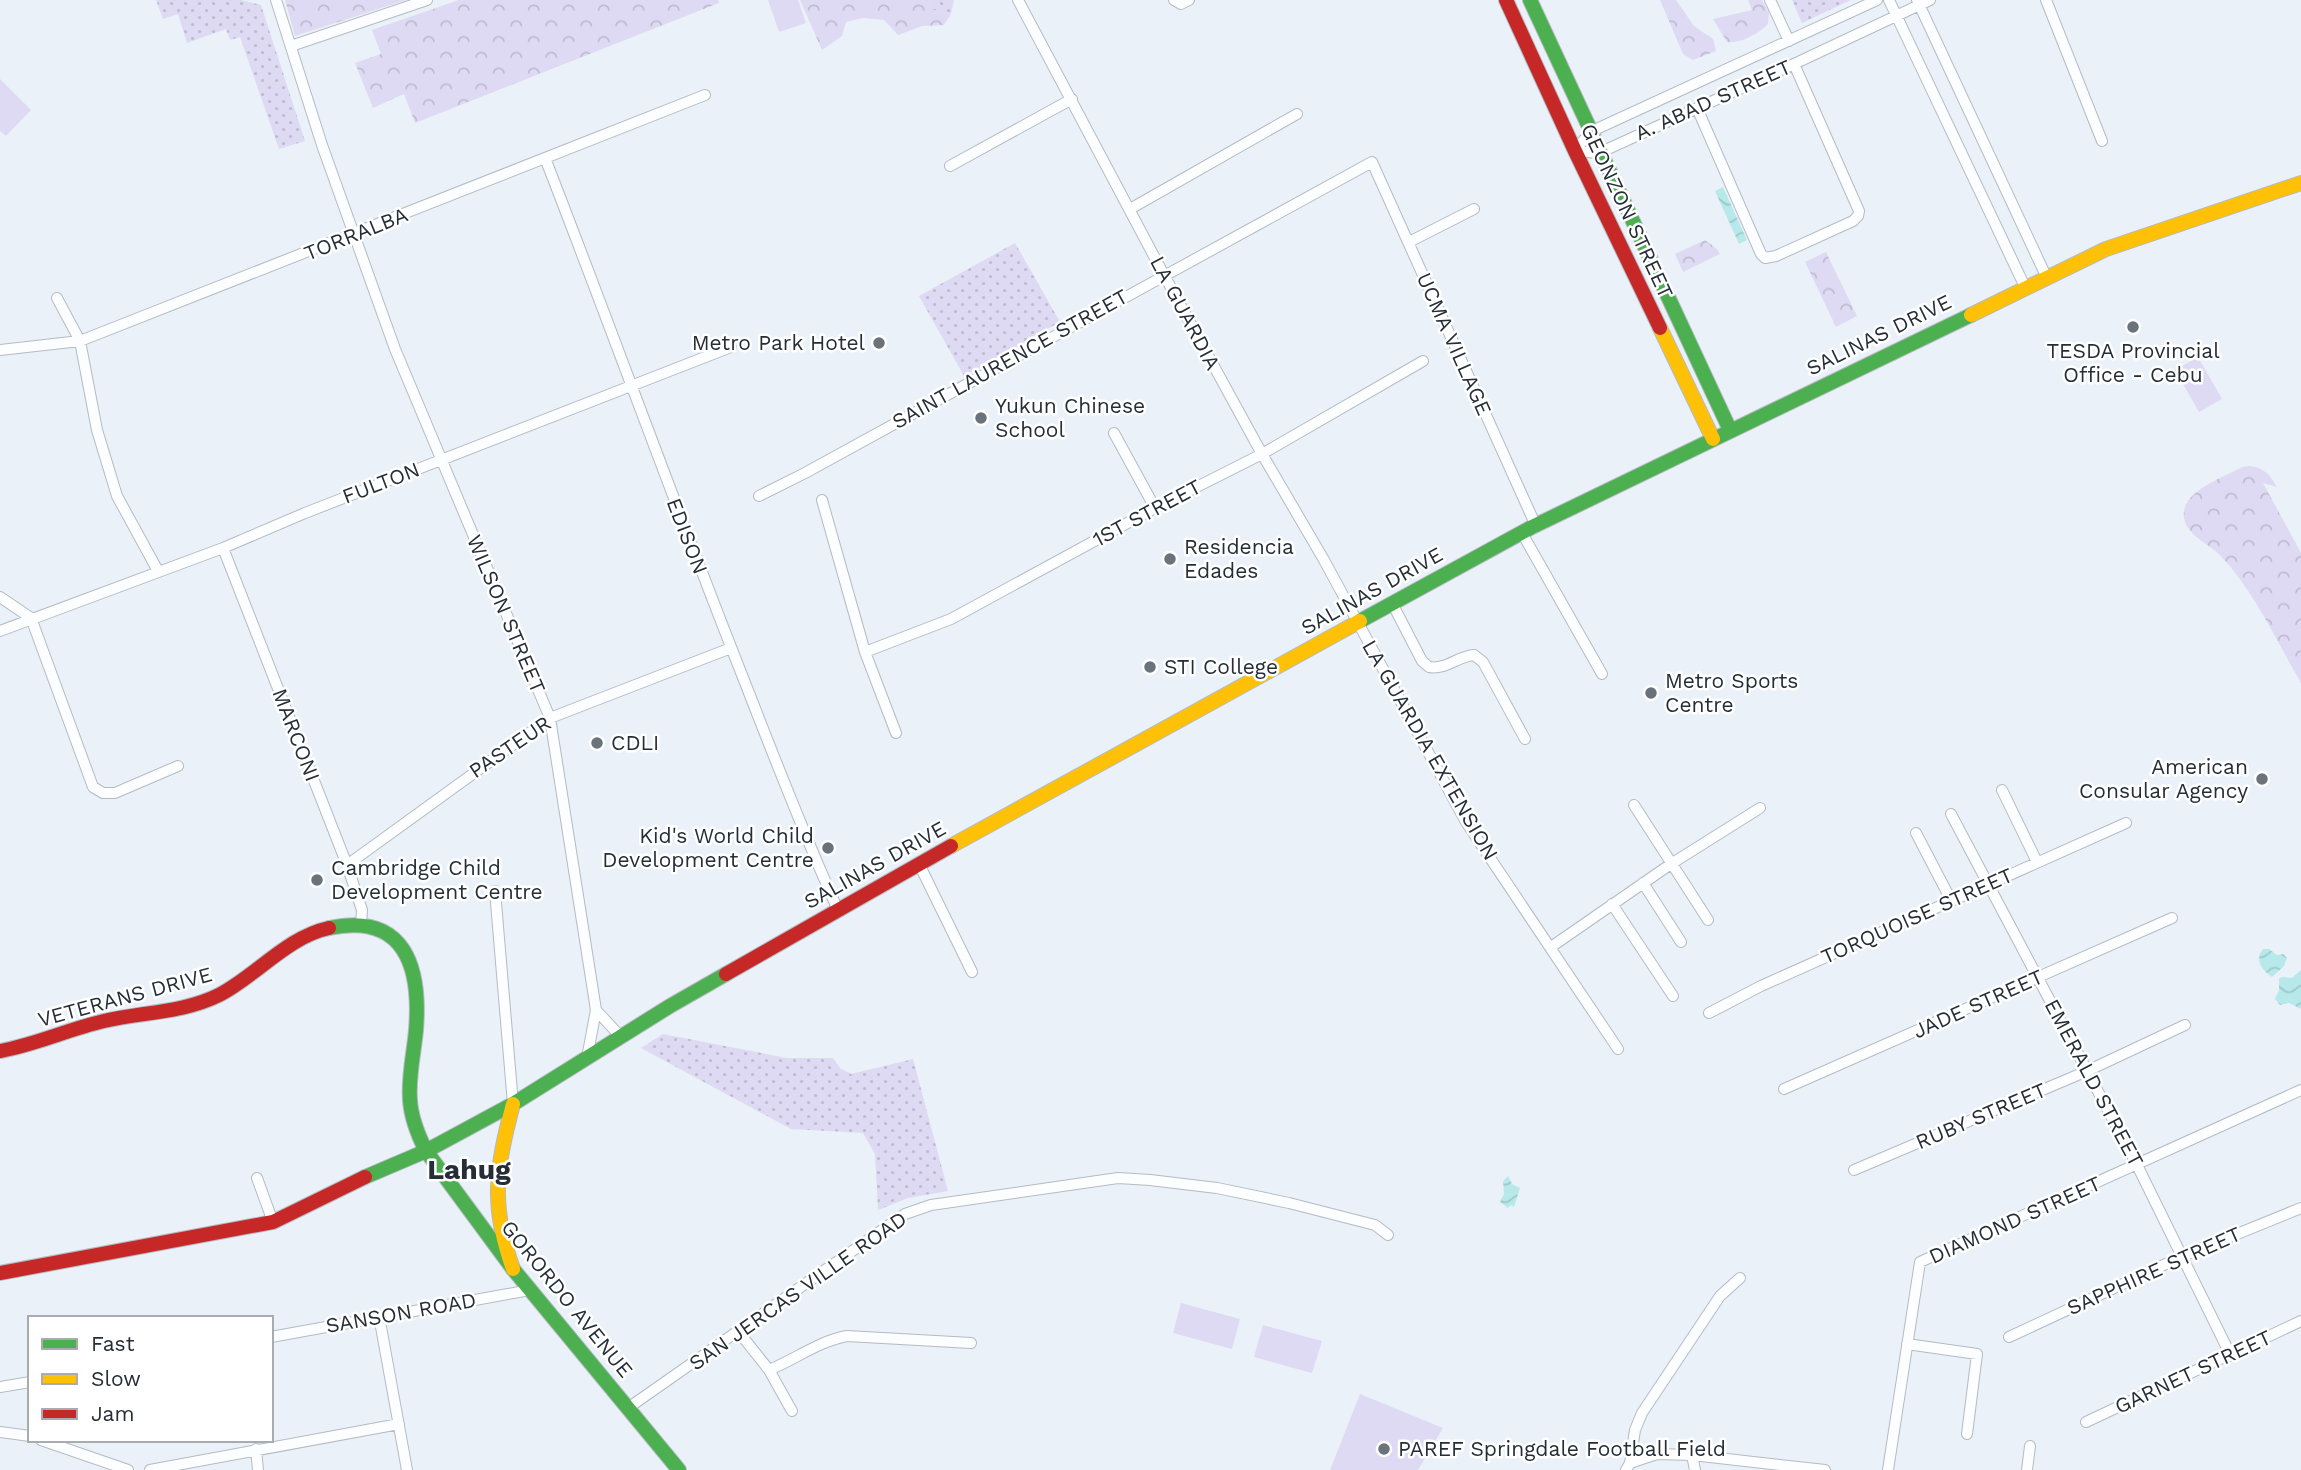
<svg xmlns="http://www.w3.org/2000/svg" width="2301" height="1470" viewBox="0 0 2301 1470" font-family="'Work Sans',sans-serif">
	<defs>
		<pattern id="grass-dots" width="8" height="8" patternUnits="userSpaceOnUse" patternTransform="scale(1.75)"><rect width="8" height="8" fill="#dfdaf3"/><path d="M2 2h.1M6 6h.1" fill="none" stroke="#bfbbd1" stroke-width="1.8" stroke-linecap="round"/></pattern>
		<pattern id="forest-crowns" width="20" height="18" patternUnits="userSpaceOnUse" patternTransform="scale(1.75)"><rect width="20" height="18" fill="#dfdaf3"/><path d="M2 6a3 3 0 1 1 6 0M12 15a3 3 0 1 1 6 0" fill="none" stroke="#bfbbd1"/></pattern>
		<pattern id="water-waves" width="16" height="10" patternUnits="userSpaceOnUse" patternTransform="scale(1.75)"><rect width="16" height="10" fill="#b7e9eb"/><path d="M0 5q4-4 8 0t8 0" fill="none" stroke="#9dc8ca"/></pattern>
	</defs>
	<rect width="100%" height="100%" fill="#eaf1f8"/>
	<!-- grass -->
	<path fill="url(#grass-dots)" d="M156,0H241L261,5L305,141L279,149L240,37L230,40L226,29L187,43L178,14L163,19Z
		M930,0H954L951,14L929,9Z
		M1792,0H1851L1802,23Z
		M1015,243L1060,322L964,376L919,296Z
		M663,1034L787,1058H833L840,1068L851,1074L913,1059L948,1191L908,1198L878,1210L875,1154L863,1133L791,1129L641,1048Z"/>
	<!-- forest -->
	<path fill="url(#forest-crowns)" d="M285,0H406L295,36Z
		M459,0H718L719,3L415,123L404,94L373,108L355,63L381,54L372,30Z
		M800,0H930L929,9L951,14L944,25L922,26L898,35L884,20L863,18L846,22L842,36L822,50Z
		M1660,0H1676L1694,26L1713,39L1716,51L1693,60L1683,54Z
		M1748,0H1762L1769,13L1768,24C1760,33 1740,44 1727,42L1713,19L1752,10Z
		M1705,240L1717,249L1720,254L1683,272L1675,254Z
		M1826,252L1857,316L1836,327L1805,262Z
		M2249,466C2264,467 2270,475 2277,487L2263,483L2301,553V683C2276,640 2254,591 2220,555C2207,542 2181,533 2184,511C2187,489 2225,477 2242,467Z"/>
	<!-- pitch -->
	<path fill="#dfdaf3" d="M768,0H798L806,23L779,32Z
		M0,79L31,110L6,136L0,131Z
		M2198,357L2222,399L2199,412L2175,370Z
		M1181,1303L1240,1319L1232,1349L1173,1333Z
		M1263,1325L1322,1341L1312,1373L1254,1357Z
		M1360,1394L1443,1428L1418,1470H1330Z"/>
	<!-- water -->
	<path fill="url(#water-waves)" d="M1723,187L1747,240L1739,244L1715,191Z
		M2263,949H2269L2277,955L2283,954L2287,958L2284,966L2272,977C2262,970 2254,960 2263,949Z
		M2301,970V1009L2289,1003L2280,1005L2275,999L2279,990V979L2282,977L2292,978Z
		M1508,1176L1512,1184L1520,1188L1514,1207L1511,1205L1508,1208L1500,1202L1504,1194L1503,1181Z"/>
	<g fill="none" stroke-linecap="round" stroke-linejoin="round">
		<defs>
			<path id="street" d="M276,0L322,145L395,349L550,718L596,1010L587,1058
				M1018,0L1164,275L1262,454L1324,560L1466,822L1618,1049
				M1174,0L1181,4L1189,0
				M1770,0L1789,41
				M1889,0L2025,287
				M1917,0L2046,276
				M2046,0L2102,141
				M291,46L427,0
				M1697,108L1761,254L1765,258L1776,256L1853,221L1858,216L1859,211L1794,64
				M1575,151L1599,153L1794,64L1930,0
				M1575,151L1590,132L1877,0
				M545,158C612,330 674,503 742,675C773,754 803,833 838,910
				M950,166L1072,99
				M1130,209L1297,114
				M1409,242L1474,209
				M57,298L80,341L97,430L117,496L158,571
				M0,350L80,341L705,95
				M1114,433L1155,508
				M759,496L805,473L1372,162L1536,526
				M822,500L865,652L896,733
				M1522,533L1602,674
				M223,548L347,865L362,910L361,924
				M0,597L31,618L93,787L103,793H115L178,766
				M1392,603L1422,661L1429,667C1446,670 1458,656 1474,655L1483,662L1525,739
				M0,631L223,548L305,513L731,347
				M865,652L951,619L1155,508L1262,454L1423,361
				M2002,790L2037,862
				M1634,805L1708,920
				M1951,814L2137,1165L2231,1356
				M1916,833L1951,900
				M919,864L972,972
				M347,865L550,718L731,648
				M1643,883L1681,942
				M495,891L513,1104
				M1612,904L1673,996
				M1551,947L1671,864L1760,808
				M596,1010L621,1037
				M1709,1013L1761,986L2126,823
				M1784,1089L2172,918
				M1854,1170L2087,1071L2185,1025
				M257,1178L273,1222
				M379,1316L407,1470
				M738,1331L769,1370L792,1411
				M271,1337L530,1290
				M2009,1337L2183,1256L2301,1208
				M1907,1344L1977,1354L1967,1434
				M769,1370C796,1359 819,1341 847,1336L971,1343
				M0,1387L30,1382
				M628,1408L905,1214L931,1205L1118,1178L1150,1180L1217,1188L1289,1203L1375,1225L1388,1235
				M2086,1422L2301,1321
				M0,1432L30,1436
				M41,1440L128,1470
				M256,1449L258,1470
				M1692,1455L1695,1470
				M1630,1463L1657,1454L1692,1455L1825,1470
				M150,1470L399,1424
				M1626,1470L1630,1463L1635,1430L1642,1413L1720,1296L1740,1278
				M1888,1470L1920,1262L2301,1090
				M2027,1470L2030,1446"/>
			<path id="fast" d="M1530,0L1730,430
				M1360,621L1532,527L1971,315
				M329,928C405,912 421,967 416,1030C414,1053 408,1077 410,1100C411,1118 418,1135 426,1151L513,1104L670,1006L726,974
				M365,1177L426,1151L513,1269L679,1470"/>
			<path id="slow" d="M1971,315L2106,249L2301,183
				M1660,328L1713,439
				M951,846L1360,621
				M513,1104C496,1169 490,1205 513,1269"/>
			<path id="jam" d="M1506,0L1575,151L1660,328
				M726,974L951,846
				M0,1051C35,1045 69,1029 104,1021C142,1012 183,1013 219,995C256,976 287,937 329,928
				M0,1273L273,1222L365,1177"/>
		</defs>
		<!-- street casing -->
		<use href="#street" stroke="#b4bbc2" stroke-width="12"/>
		<!-- fast casing -->
		<use href="#fast" stroke="#b4bbc2" stroke-width="16"/>
		<!-- slow casing -->
		<use href="#slow" stroke="#b4bbc2" stroke-width="16"/>
		<!-- jam casing -->
		<use href="#jam" stroke="#b4bbc2" stroke-width="16"/>
		<!-- street -->
		<use href="#street" stroke="#fcfdfe" stroke-width="10"/>
		<!-- fast -->
		<use href="#fast" stroke="#4caf50" stroke-width="14"/>
		<!-- slow -->
		<use href="#slow" stroke="#ffc107" stroke-width="14"/>
		<!-- jam -->
		<use href="#jam" stroke="#c62828" stroke-width="14"/>
	</g>
	<!-- markers -->
	<g fill="#6a727a" stroke="#fff" stroke-width="2.5">
		<circle cx="2133" cy="327" r="7"/>
		<circle cx="879" cy="343" r="7"/>
		<circle cx="981" cy="418" r="7"/>
		<circle cx="1170" cy="559" r="7"/>
		<circle cx="1150" cy="667" r="7"/>
		<circle cx="1651" cy="693" r="7"/>
		<circle cx="597" cy="743" r="7"/>
		<circle cx="2262" cy="779" r="7"/>
		<circle cx="828" cy="848" r="7"/>
		<circle cx="317" cy="880" r="7"/>
		<circle cx="1384" cy="1449" r="7"/>
	</g>
	<g text-anchor="middle" stroke-width="5" stroke-linejoin="round" paint-order="stroke">
		<!-- street labels -->
		<g font-size="21" fill="#252d36" stroke="#fff">
			<text transform="translate(1713 100) rotate(-24)" y="7">A. ABAD STREET</text>
			<text transform="translate(1627 211) rotate(65)" y="7">GEONZON STREET</text>
			<text transform="translate(356 234) rotate(-22)" y="7">TORRALBA</text>
			<text transform="translate(1185 313) rotate(62)" y="7">LA GUARDIA</text>
			<text transform="translate(1879 335) rotate(-26)" y="7">SALINAS DRIVE</text>
			<text transform="translate(1454 344) rotate(66)" y="7">UCMA VILLAGE</text>
			<text transform="translate(1010 359) rotate(-29)" y="7">SAINT LAURENCE STREET</text>
			<text transform="translate(381 483) rotate(-21)" y="7">FULTON</text>
			<text transform="translate(1147 513) rotate(-28)" y="7">1ST STREET</text>
			<text transform="translate(687 536) rotate(69)" y="7">EDISON</text>
			<text transform="translate(1372 591) rotate(-29)" y="7">SALINAS DRIVE</text>
			<text transform="translate(506 614) rotate(67)" y="7">WILSON STREET</text>
			<text transform="translate(296 735) rotate(69)" y="7">MARCONI</text>
			<text transform="translate(510 747) rotate(-34)" y="7">PASTEUR</text>
			<text transform="translate(1430 750) rotate(60)" y="7">LA GUARDIA EXTENSION</text>
			<text transform="translate(875 865) rotate(-29)" y="7">SALINAS DRIVE</text>
			<text transform="translate(1917 916) rotate(-24)" y="7">TORQUOISE STREET</text>
			<text transform="translate(125 997) rotate(-15)" y="7">VETERANS DRIVE</text>
			<text transform="translate(1978 1004) rotate(-24)" y="7">JADE STREET</text>
			<text transform="translate(2094 1083) rotate(62)" y="7">EMERALD STREET</text>
			<text transform="translate(1981 1116) rotate(-23)" y="7">RUBY STREET</text>
			<text transform="translate(2015 1220) rotate(-24)" y="7">DIAMOND STREET</text>
			<text transform="translate(2154 1271) rotate(-24)" y="7">SAPPHIRE STREET</text>
			<text transform="translate(798 1291) rotate(-35)" y="7">SAN JERCAS VILLE ROAD</text>
			<text transform="translate(567 1299) rotate(51)" y="7">GORORDO AVENUE</text>
			<text transform="translate(401 1313) rotate(-10)" y="7">SANSON ROAD</text>
			<text transform="translate(2193 1372) rotate(-25)" y="7">GARNET STREET</text>
		</g>
		<!-- poi labels -->
		<g font-size="21" fill="#252d36" stroke="#fff" text-anchor="start">
			<text x="865" y="350" text-anchor="end">Metro Park Hotel</text>
			<text x="2133" y="358" text-anchor="middle">TESDA Provincial<tspan x="2133" dy="24">Office - Cebu</tspan></text>
			<text x="995" y="413">Yukun Chinese<tspan x="995" dy="24">School</tspan></text>
			<text x="1184" y="554">Residencia<tspan x="1184" dy="24">Edades</tspan></text>
			<text x="1164" y="674">STI College</text>
			<text x="1665" y="688">Metro Sports<tspan x="1665" dy="24">Centre</tspan></text>
			<text x="611" y="750">CDLI</text>
			<text x="2248" y="774" text-anchor="end">American<tspan x="2248" dy="24">Consular Agency</tspan></text>
			<text x="814" y="843" text-anchor="end">Kid's World Child<tspan x="814" dy="24">Development Centre</tspan></text>
			<text x="331" y="875">Cambridge Child<tspan x="331" dy="24">Development Centre</tspan></text>
			<text x="1398" y="1456">PAREF Springdale Football Field</text>
		</g>
		<!-- district labels -->
		<g font-size="28" font-weight="bold" fill="#252d36" stroke="#fff">
			<text x="469" y="1179">Lahug</text>
		</g>
	</g>
	<!-- legend -->
	<rect x="28" y="1316" width="245" height="126" fill="#ffffff" stroke="#a8abaf" stroke-width="2"/>
	<rect x="42" y="1339" width="35" height="10" fill="#4caf50" stroke="#a8abaf" stroke-width="2"/>
	<text x="91" y="1351" font-size="21" fill="#252d36">Fast</text>
	<rect x="42" y="1374" width="35" height="10" fill="#ffc107" stroke="#a8abaf" stroke-width="2"/>
	<text x="91" y="1386" font-size="21" fill="#252d36">Slow</text>
	<rect x="42" y="1409" width="35" height="10" fill="#c62828" stroke="#a8abaf" stroke-width="2"/>
	<text x="91" y="1421" font-size="21" fill="#252d36">Jam</text>
</svg>
